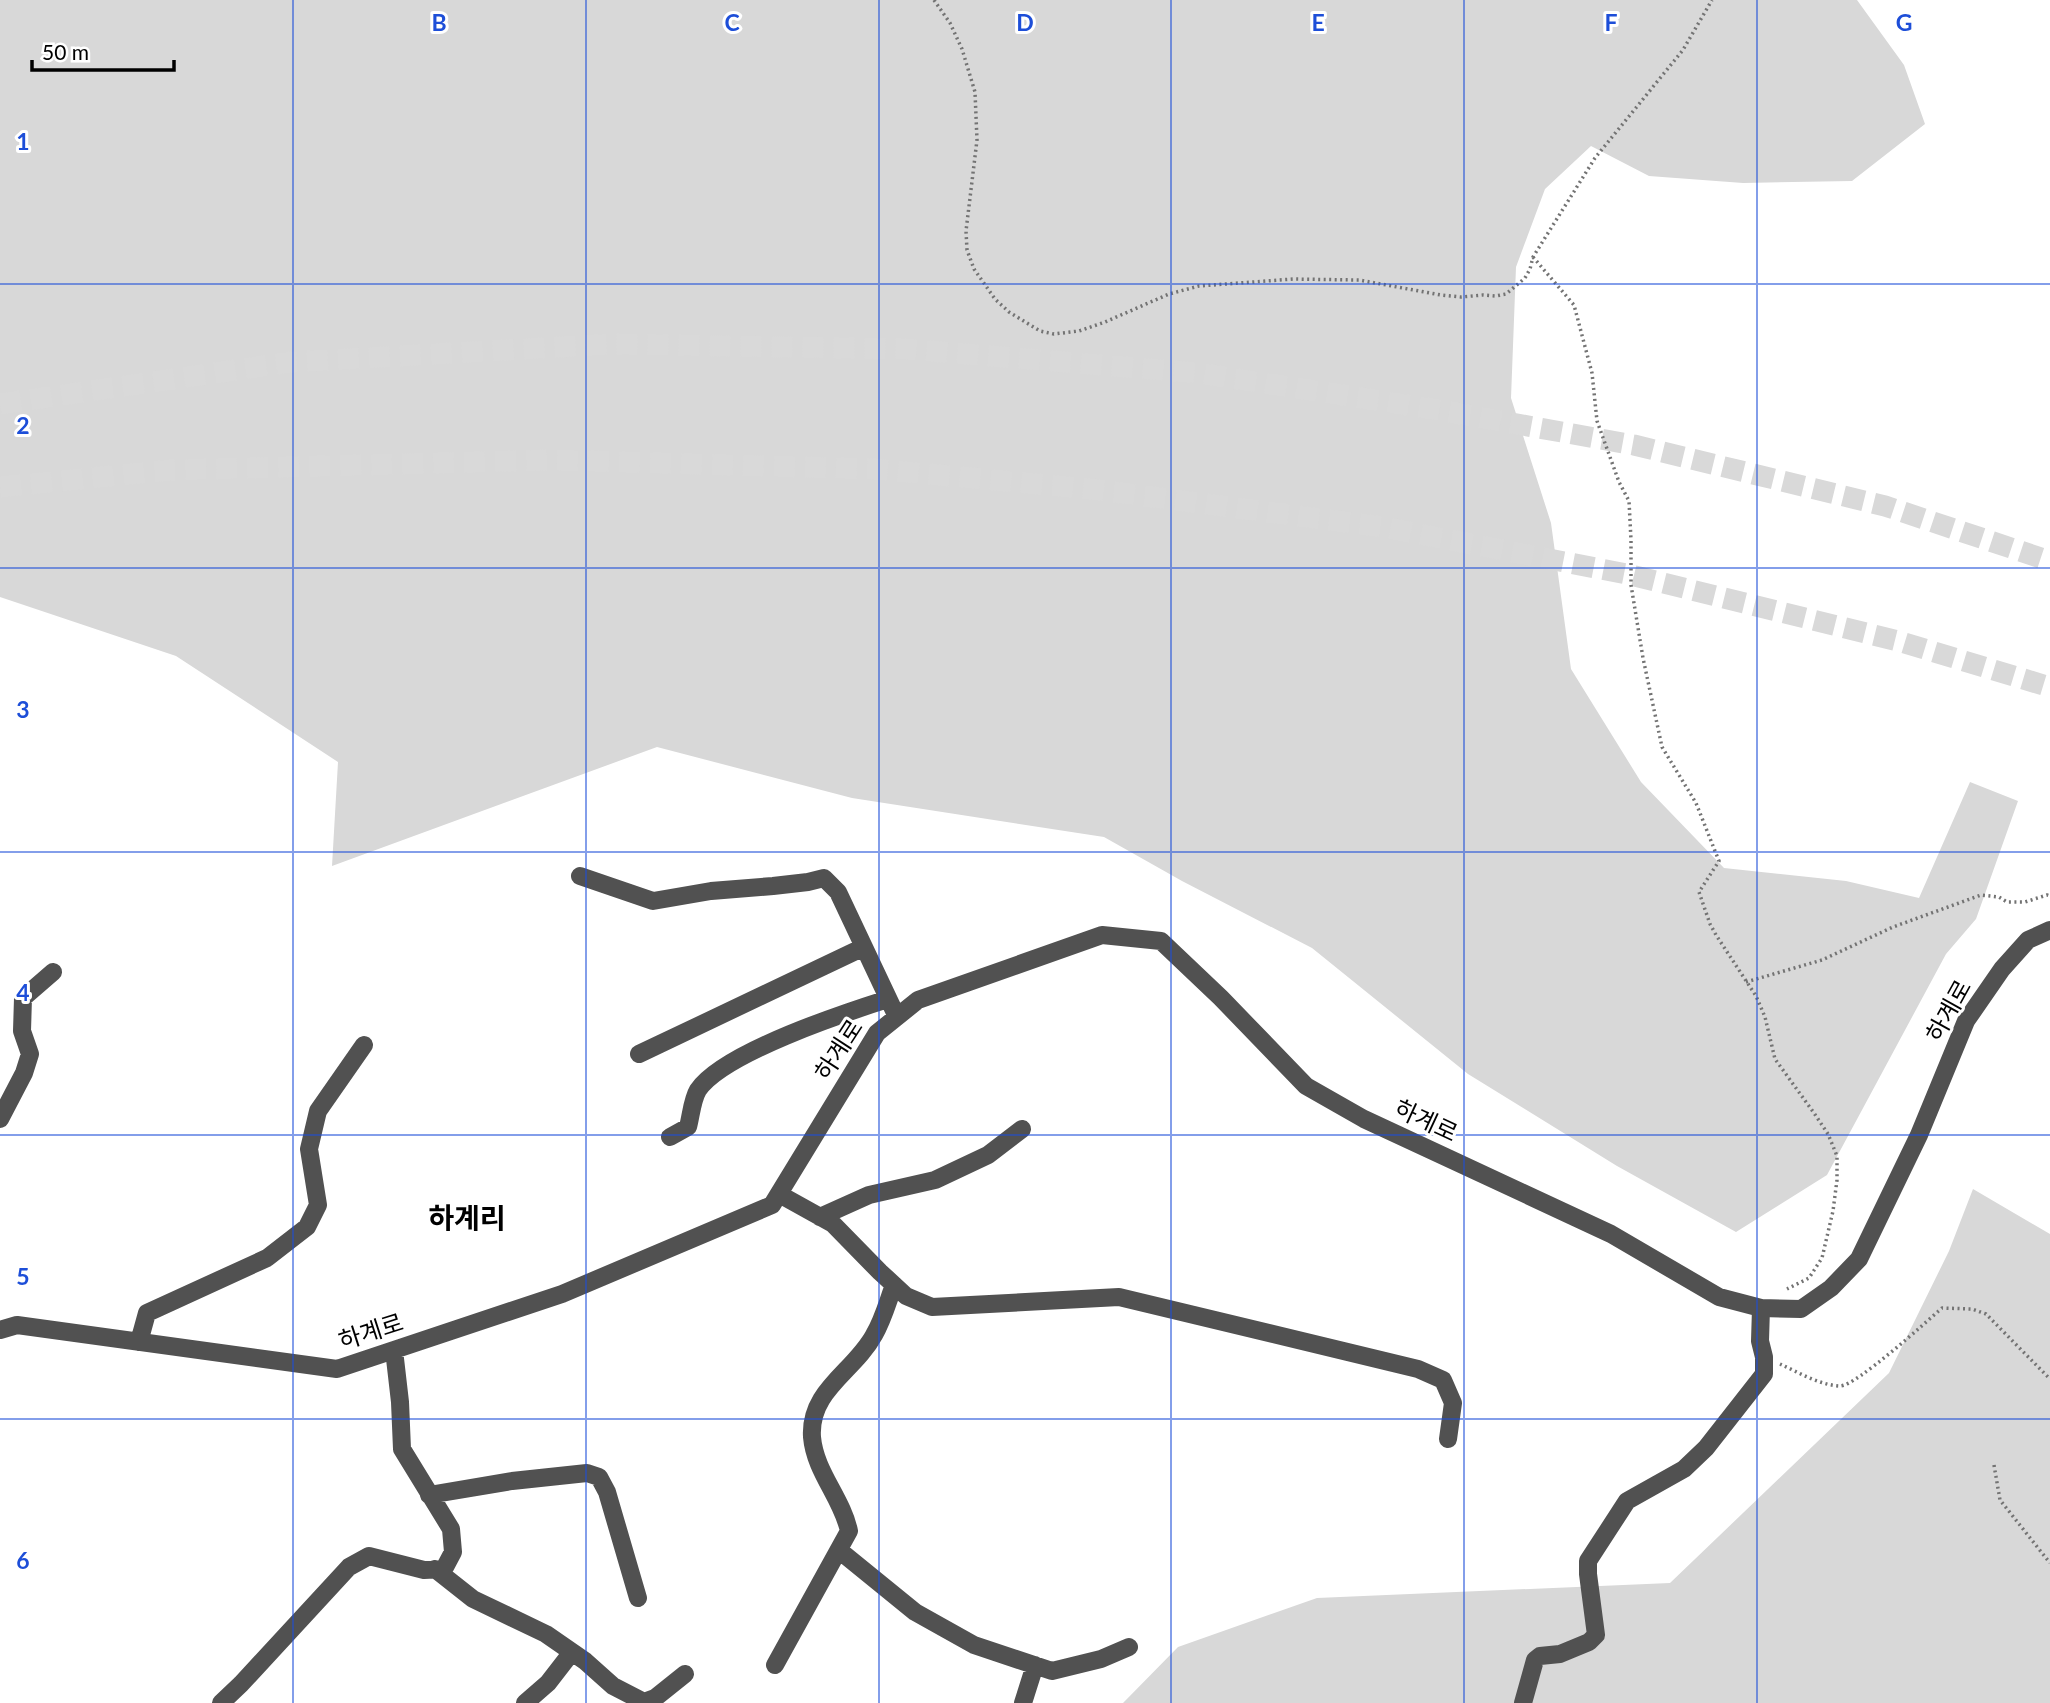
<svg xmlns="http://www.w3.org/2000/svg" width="2050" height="1703" viewBox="0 0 2050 1703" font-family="Lato,'Noto Sans KR',sans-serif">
	<rect width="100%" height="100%" fill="#fff"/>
	<!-- green -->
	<path fill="#d8d8d8" d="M0,0H1857L1904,65L1925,124L1852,181L1743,183L1649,176L1591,146L1545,189L1516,267L1511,398L1551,523L1571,669L1641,782L1724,868L1846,881L1919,898L1970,782L2018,801L1976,919L1946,954L1827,1175L1736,1232L1617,1166L1468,1074L1312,948L1182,881L1104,837L852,798L657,747L332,866L338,762L176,656L0,597Z
		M1973,1189L2050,1234V1703H1123L1178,1647L1317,1598L1670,1583L1889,1373L1949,1251Z"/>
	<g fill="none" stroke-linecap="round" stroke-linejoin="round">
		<!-- highway-tunnel -->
		<path stroke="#d9d9d9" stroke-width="21" stroke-dasharray="21 10" stroke-linecap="butt" d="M0,404L291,362L613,344L905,349L1199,373L1439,410L1634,445L1885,506L2050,561
			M0,487L171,470L551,460L874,469L1091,489L1383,527L1627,574L1898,641L2050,687"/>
		<!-- path -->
		<path stroke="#737373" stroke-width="3.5" stroke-dasharray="2 3.5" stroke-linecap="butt" d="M934,0L950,23L962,49L975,92L977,140L966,231L967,250L974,269L995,299L1009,312L1040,331L1054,334L1079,331L1105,322L1169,294L1199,286L1293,279L1359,280L1441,295L1461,297L1483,295L1496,296L1506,294L1525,278L1530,269L1533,257L1595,158L1683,50L1712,0
			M1533,257L1574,305L1592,373L1597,421L1619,482L1629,501L1631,540V585L1643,658L1662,747L1696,803L1719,861L1699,892L1710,924L1716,935L1756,996L1765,1017L1775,1059L1814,1113L1828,1134L1837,1156V1180L1833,1211L1822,1258L1809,1278L1787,1289
			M1746,982L1822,960L1893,927L1981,895L1999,897L2007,902H2025L2047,895L2050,896
			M1780,1364C1798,1372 1819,1385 1840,1386C1856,1386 1926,1322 1942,1308L1972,1309L1986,1314L2050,1379
			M1994,1465L2000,1500L2050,1563"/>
		<!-- minor -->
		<path stroke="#515151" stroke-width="18" d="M580,876L653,901L711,891L773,886L808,882L824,878L838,892L897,1017
			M639,1054L864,947
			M0,1119L24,1073L30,1054L22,1031L23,998L53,972
			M670,1137L688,1127C691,1116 692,1100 698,1090C723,1053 844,1013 888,999
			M779,1194L833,1224L880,1272L906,1296L932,1307L1119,1297L1418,1369L1443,1380L1453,1403L1448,1439
			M820,1217L869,1195L935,1180L988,1155L1022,1129
			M0,1330L17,1325L337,1369L562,1294L772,1205L877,1033L918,1000L1102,935L1161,941L1221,998L1306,1086L1364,1119L1611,1234L1719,1297L1761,1308L1801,1309L1831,1288L1859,1259L1919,1135L1966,1021L2002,969L2028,940L2050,930
			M139,1342L147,1313L267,1258L307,1227L318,1205L309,1149L318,1111L364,1045
			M429,1495L512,1481L587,1473L599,1477L607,1492L638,1598
			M840,1551L915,1612L974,1645L1052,1671L1101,1659L1129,1647
			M435,1569L473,1599L546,1634L585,1661L613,1686L644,1702L655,1698L685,1674
			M775,1665L849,1531C842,1498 815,1472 812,1437C809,1390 854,1372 874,1335C883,1320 888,1301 894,1285
			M221,1703L241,1684L349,1567L369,1556L424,1570L444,1569L453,1552L451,1529L402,1449L400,1402L394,1350
			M525,1703L548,1683L572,1652
			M1023,1703L1035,1665
			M1523,1703L1535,1660L1540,1656L1560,1654L1589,1642L1596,1635L1588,1574V1561L1627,1501L1684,1469L1706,1448L1764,1374V1357L1760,1341L1761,1308"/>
	</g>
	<!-- grid -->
	<path fill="none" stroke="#1d4ed8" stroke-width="2" stroke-opacity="0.55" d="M293,0V1703M586,0V1703M879,0V1703M1171,0V1703M1464,0V1703M1757,0V1703M0,284H2050M0,568H2050M0,852H2050M0,1135H2050M0,1419H2050"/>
	<g text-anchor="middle" stroke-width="6" stroke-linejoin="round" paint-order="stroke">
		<!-- street labels -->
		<g font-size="24" fill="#000" stroke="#fff">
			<text transform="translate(1949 1011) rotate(-61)" y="8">하계로</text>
			<text transform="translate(839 1050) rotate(-57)" y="8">하계로</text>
			<text transform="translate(1426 1121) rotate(25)" y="8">하계로</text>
			<text transform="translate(371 1332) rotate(-18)" y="8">하계로</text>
		</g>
		<!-- quarter labels -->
		<g font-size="28" font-weight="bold" fill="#000" stroke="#fff">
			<text x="467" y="1228">하계리</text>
		</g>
	</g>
	<g font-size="23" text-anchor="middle" font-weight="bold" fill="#1d4ed8" stroke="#fff" stroke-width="6" stroke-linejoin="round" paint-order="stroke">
		<text x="439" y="31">B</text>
		<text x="732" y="31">C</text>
		<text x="1025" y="31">D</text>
		<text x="1318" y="31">E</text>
		<text x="1611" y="31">F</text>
		<text x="1904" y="31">G</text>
		<text x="23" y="150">1</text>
		<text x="23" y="434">2</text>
		<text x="23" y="718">3</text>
		<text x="23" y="1001">4</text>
		<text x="23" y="1285">5</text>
		<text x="23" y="1569">6</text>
	</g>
	<!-- scale -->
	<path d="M32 60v10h142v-10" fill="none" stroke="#000000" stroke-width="3.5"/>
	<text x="42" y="60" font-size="21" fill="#000000" stroke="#ffffff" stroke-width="5" paint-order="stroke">50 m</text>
</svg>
